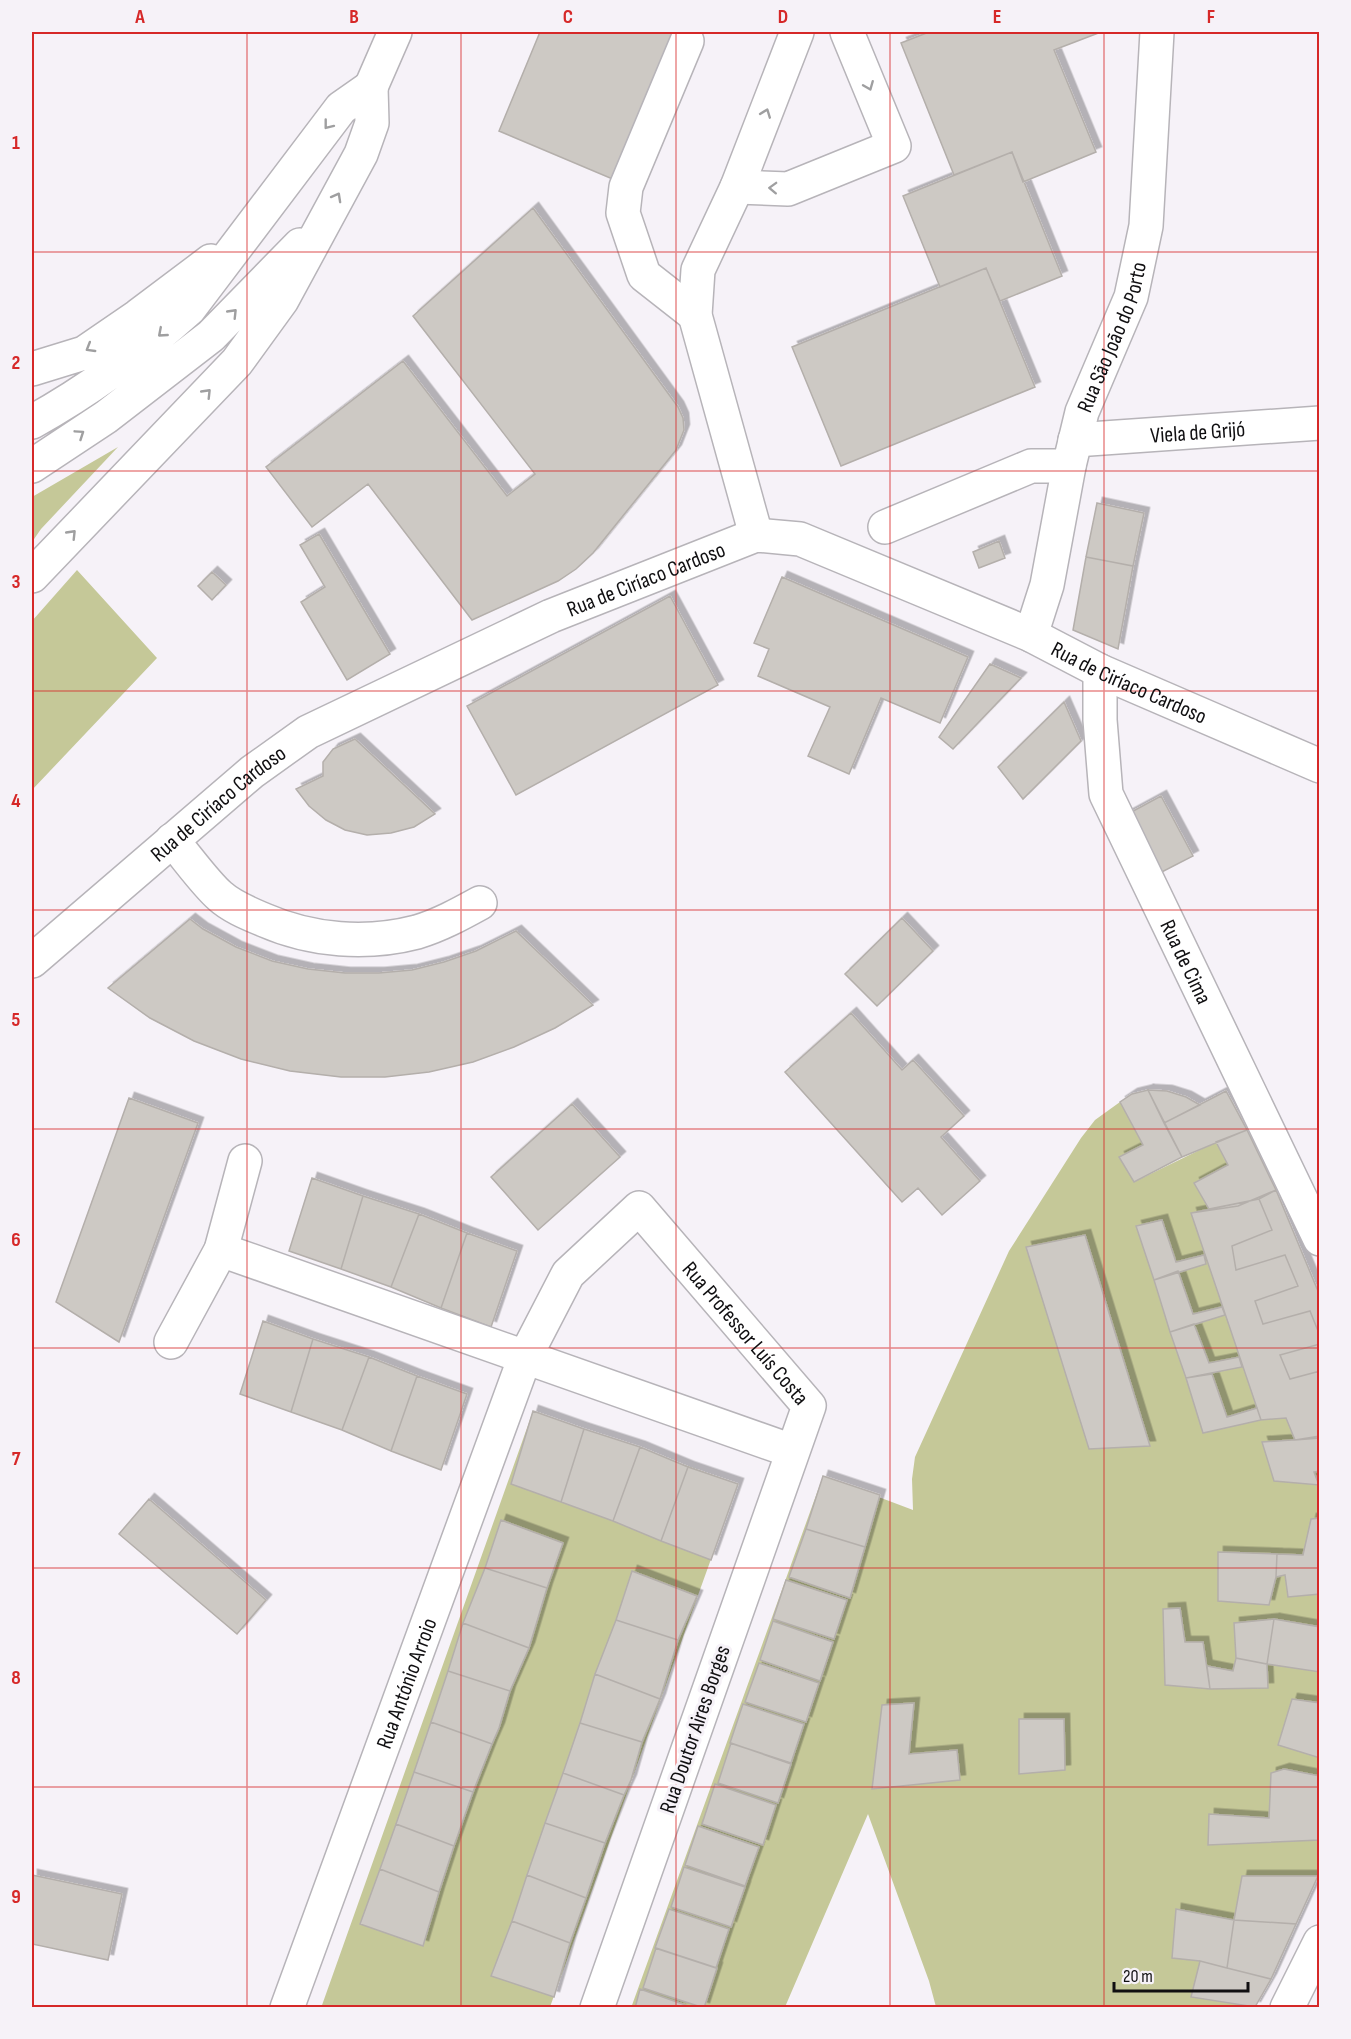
<svg xmlns="http://www.w3.org/2000/svg" width="1351" height="2039" viewBox="0 0 1351 2039" font-family="'Sofia Sans Condensed',sans-serif">
	<defs>
		<filter id="shadow"><feDropShadow dx="5.5" dy="-5.5" stdDeviation="0" flood-color="#0004"/></filter>
	</defs>
	<rect width="100%" height="100%" fill="#f6f2f8"/>
	<!-- green -->
	<path fill="#c5c898" d="M118,447L41,529L32,542V497Z
		M77,570L157,658L32,790V621Z
		M1120,1102L1143,1145L1119,1157L1134,1182L1216,1142L1228,1165L1194,1183L1209,1209L1258,1199L1320,1296L1319,1873L1271,1979L1255,2007H936L929,1981L868,1814L785,2007L631,2008L823,1476L913,1510L912,1479L915,1457L1009,1251L1081,1138L1095,1120Z
		M533,1411L738,1484L550,2007L321,2008Z"/>
	<!-- building -->
	<path fill="#cdc9c4" stroke="#b4afab" stroke-width="1.5" filter="url(#shadow)" d="M540,32H685L622,183L499,131Z
		M929,32H1101L1054,50L1096,152L1023,182L1012,152L954,175L901,43Z
		M1012,152L1062,276L1000,301L986,268L940,287L903,196Z
		M533,208L678,407L683,418L684,430L676,450L593,553L576,569L558,581L472,620L368,484L312,527L266,467L403,361L507,496L535,474L413,316Z
		M986,268L1035,387L841,466L792,347Z
		M1097,503L1144,513L1133,566L1086,557Z
		M319,534L390,654L347,680L301,602L325,587L300,545Z
		M999,541L1005,558L979,568L973,552Z
		M1086,557L1133,566L1118,649L1073,630Z
		M212,572L226,585L212,600L198,586Z
		M782,577L968,657L940,723L881,698L849,774L808,756L830,707L758,676L769,649L754,643Z
		M670,596L718,685L516,795L467,706Z
		M990,664L1021,678L953,749L939,737Z
		M1064,702L1081,741L1023,799L998,767Z
		M355,739L435,814L414,827L391,833L367,835L345,830L326,820L309,806L296,789L323,776V762L333,749Z
		M1161,796L1193,856L1156,875L1124,816Z
		M902,918L933,951L877,1006L845,974Z
		M190,919L203,929L236,947L272,961L308,969L345,973H379L412,970L444,962L476,951L516,931L593,1005L555,1028L514,1047L473,1062L429,1072L385,1077H341L290,1071L241,1059L194,1041L150,1018L108,988Z
		M851,1013L902,1070L913,1060L964,1116L941,1137L980,1181L942,1215L918,1188L902,1202L785,1072Z
		M1148,1090L1182,1157L1134,1182L1119,1157L1143,1145L1120,1102L1132,1094Z
		M1148,1090L1167,1091L1186,1097L1200,1105L1164,1123Z
		M1226,1091L1247,1130L1182,1157L1164,1123Z
		M129,1098L198,1123L119,1342L56,1302Z
		M572,1104L620,1157L538,1230L491,1177Z
		M1247,1130L1276,1190L1259,1199L1209,1209L1194,1183L1228,1165L1216,1142Z
		M312,1178L363,1196L341,1269L289,1251Z
		M1276,1190L1320,1296V1438L1295,1440L1286,1418L1261,1420L1191,1213L1238,1206Z
		M363,1196L419,1214L391,1287L341,1269Z
		M1259,1199L1272,1230L1232,1246L1236,1270L1285,1255L1298,1286L1255,1301L1263,1324L1310,1311L1320,1336V1344L1280,1355L1290,1379L1320,1371V1436L1295,1440L1286,1418L1261,1420L1191,1213Z
		M419,1214L467,1233L441,1308L391,1287Z
		M1162,1220L1176,1262L1204,1255L1206,1264L1154,1280L1136,1226Z
		M467,1233L517,1251L491,1327L441,1308Z
		M1085,1235L1150,1446L1089,1449L1026,1247Z
		M1178,1271L1193,1314L1222,1307L1225,1315L1170,1332L1154,1280Z
		M263,1321L313,1339L291,1412L240,1394Z
		M1194,1324L1209,1363L1239,1357L1242,1367L1186,1378L1170,1332Z
		M313,1339L369,1357L342,1430L291,1412Z
		M369,1357L417,1376L391,1451L342,1430Z
		M1212,1374L1227,1417L1257,1408L1261,1420L1203,1433L1186,1378Z
		M417,1376L467,1394L441,1470L391,1451Z
		M533,1411L584,1429L561,1502L511,1484Z
		M584,1429L640,1447L613,1521L561,1502Z
		M1320,1438V1471L1314,1472L1319,1485L1274,1481L1262,1442Z
		M640,1447L688,1467L661,1541L613,1521Z
		M688,1467L738,1484L711,1560L661,1541Z
		M823,1476L880,1495L865,1547L806,1529Z
		M149,1499L266,1600L237,1634L119,1534Z
		M1320,1518V1594L1288,1597L1285,1575L1276,1577L1277,1554L1303,1555L1311,1519Z
		M501,1520L563,1543L547,1588L485,1568Z
		M806,1529L865,1547L850,1598L789,1577Z
		M1218,1552L1277,1554L1276,1577L1269,1605L1218,1601Z
		M485,1568L547,1588L529,1648L463,1623Z
		M632,1571L697,1596L678,1640L616,1620Z
		M786,1580L847,1600L834,1639L773,1619Z
		M1180,1608L1185,1642H1203L1210,1689L1165,1685L1163,1609Z
		M1274,1619L1320,1627V1672L1267,1664Z
		M1274,1619L1267,1664L1236,1658L1234,1623Z
		M616,1620L678,1640L660,1699L595,1674Z
		M773,1621L833,1642L820,1681L760,1660Z
		M463,1623L529,1648L510,1691L448,1671Z
		M1236,1658L1267,1664L1268,1688L1210,1689L1207,1666L1233,1671Z
		M759,1663L819,1683L806,1722L745,1702Z
		M448,1671L510,1691L499,1728L492,1744L431,1722Z
		M595,1674L660,1699L642,1742L580,1723Z
		M1292,1699L1320,1703V1758L1278,1745Z
		M914,1703L909,1754L957,1750L960,1780L872,1789L882,1705Z
		M743,1704L804,1724L791,1763L730,1743Z
		M1019,1719H1064L1065,1770L1019,1774Z
		M431,1722L492,1744L473,1792L414,1772Z
		M580,1723L642,1742L631,1780L624,1795L563,1773Z
		M731,1743L791,1764L778,1803L718,1783Z
		M1284,1769L1320,1776V1840L1208,1845L1209,1814L1269,1818L1271,1773Z
		M414,1772L473,1792L454,1846L396,1824Z
		M563,1773L624,1795L605,1843L545,1823Z
		M715,1784L776,1805L763,1845L702,1824Z
		M545,1823L605,1843L586,1898L527,1875Z
		M396,1824L454,1846L439,1892L380,1869Z
		M698,1826L759,1847L745,1886L685,1865Z
		M684,1867L745,1887L731,1927L671,1907Z
		M380,1869L439,1892L423,1946L360,1924Z
		M32,1875L122,1894L108,1960L32,1944Z
		M527,1875L586,1898L570,1943L512,1921Z
		M1242,1876H1318L1296,1924L1234,1920Z
		M669,1909L729,1929L716,1968L655,1948Z
		M1176,1909L1234,1920L1227,1968L1200,1961L1172,1958Z
		M1234,1920L1296,1924L1271,1979L1227,1968Z
		M512,1921L570,1943L554,1997L491,1976Z
		M656,1948L717,1968L704,2008L643,1988Z
		M1200,1961L1227,1968L1271,1979L1255,2007L1191,1997Z
		M640,1989L694,2008H635Z"/>
	<g fill="none" stroke-linecap="round" stroke-linejoin="round">
		<defs>
			<g id="minor">
				<path d="M687,41L626,187L623,213L644,275L695,315"/>
				<path d="M737,187L788,189L894,146L847,32"/>
				<path id="s1" d="M1075,440L1320,423"/>
				<path d="M885,527L1031,466H1069"/>
				<path d="M756,535L695,315L698,270L737,187L797,32"/>
				<path id="s2" d="M1031,635L1047,585L1069,466L1082,412L1131,297L1146,226L1157,32"/>
				<path id="s3" d="M1100,671V720L1106,794L1320,1239"/>
				<path d="M172,840C186,856 205,883 220,896C232,907 250,914 264,920C312,941 367,945 417,932C440,925 460,914 480,903"/>
				<path id="s4" d="M32,961L252,772L308,732L551,616L756,535L800,539L1031,635L1100,671L1320,766"/>
				<path d="M221,1250L792,1451"/>
				<path d="M171,1342L221,1250L245,1161"/>
				<path id="s5" d="M287,2008L525,1357L568,1274L639,1208L809,1406L597,2008"/>
				<path d="M1287,2008L1320,1942"/>
			</g>
			<path id="major" d="M371,87L395,32"/>
			<path id="highway" d="M32,369L84,353L138,316L211,261
				M32,422C88,391 141,352 189,309L341,108L371,87
				M32,466L106,417L211,336L300,245
				M32,576L237,362L282,300L361,154L372,123L371,87"/>
		</defs>
		<!-- minor casing -->
		<use href="#minor" stroke="#b7b4b9" stroke-width="36"/>
		<!-- major casing -->
		<use href="#major" stroke="#b7b4b9" stroke-width="36"/>
		<!-- highway casing -->
		<use href="#highway" stroke="#b7b4b9" stroke-width="36"/>
		<!-- minor -->
		<use href="#minor" stroke="#fff" stroke-width="33"/>
		<!-- major -->
		<use href="#major" stroke="#fff" stroke-width="33"/>
		<!-- highway -->
		<use href="#highway" stroke="#fff" stroke-width="33"/>
	</g>
	<!-- one-way arrows -->
	<defs><path id="oneway-chevron" d="M-2-3.5L2.5 0L-2 3.5" fill="none" stroke-width="1.6" stroke-linecap="round" stroke-linejoin="round" transform="scale(1.5)"/></defs>
	<g stroke="#9f9fa0">
		<use href="#oneway-chevron" transform="translate(869 86) rotate(68)"/>
		<use href="#oneway-chevron" transform="translate(766 113) rotate(-69)"/>
		<use href="#oneway-chevron" transform="translate(328 125) rotate(128)"/>
		<use href="#oneway-chevron" transform="translate(773 188) rotate(-178)"/>
		<use href="#oneway-chevron" transform="translate(337 197) rotate(-61)"/>
		<use href="#oneway-chevron" transform="translate(233 313) rotate(-46)"/>
		<use href="#oneway-chevron" transform="translate(162 333) rotate(139)"/>
		<use href="#oneway-chevron" transform="translate(90 348) rotate(149)"/>
		<use href="#oneway-chevron" transform="translate(207 393) rotate(-46)"/>
		<use href="#oneway-chevron" transform="translate(80 434) rotate(-34)"/>
		<use href="#oneway-chevron" transform="translate(72 534) rotate(-46)"/>
	</g>
	<!-- grid -->
	<path fill="none" stroke="#d62828" stroke-width="1.5" stroke-opacity="0.55" d="M247,32V2008M461,32V2008M676,32V2008M890,32V2008M1104,32V2008M32,252H1320M32,471H1320M32,691H1320M32,910H1320M32,1129H1320M32,1348H1320M32,1568H1320M32,1787H1320"/>
	<g text-anchor="middle" stroke-width="6" stroke-linejoin="round" paint-order="stroke">
		<!-- street labels -->
		<g font-size="22" fill="#100f11" stroke="#f6f2f8">
			<text dy="8" stroke="none"><textPath href="#s2" startOffset="310">Rua São João do Porto</textPath></text>
			<text dy="8" stroke="none"><textPath href="#s1" startOffset="123">Viela de Grijó</textPath></text>
			<text dy="8" stroke="none"><textPath href="#s4" startOffset="730">Rua de Ciríaco Cardoso</textPath></text>
			<text dy="8" stroke="none"><textPath href="#s4" startOffset="1252">Rua de Ciríaco Cardoso</textPath></text>
			<text dy="8" stroke="none"><textPath href="#s4" startOffset="244">Rua de Ciríaco Cardoso</textPath></text>
			<text dy="8" stroke="none"><textPath href="#s3" startOffset="309">Rua de Cima</textPath></text>
			<text dy="8" stroke="none"><textPath href="#s5" startOffset="1048">Rua Professor Luís Costa</textPath></text>
			<text dy="8" stroke="none"><textPath href="#s5" startOffset="346">Rua António Arroio</textPath></text>
			<text transform="translate(694 1729) rotate(-71)" y="8">Rua Doutor Aires Borges</text>
		</g>
	</g>
	<!-- border -->
	<rect width="1351" height="2039" fill="none" stroke="#f6f2f8" stroke-width="66"/>
	<!-- scale -->
	<path d="M1114 1982v9h134v-9" fill="none" stroke="#100f11" stroke-width="3"/>
	<text x="1123" y="1982" font-size="18" fill="#100f11" stroke="#f6f2f8" stroke-width="4.5" paint-order="stroke">20 m</text>
	<rect x="33" y="33" width="1285" height="1973" fill="none" stroke="#d62828" stroke-width="2"/>
	<g font-size="20" text-anchor="middle" font-weight="bold" fill="#d62828">
		<text x="140" y="23">A</text>
		<text x="354" y="23">B</text>
		<text x="568" y="23">C</text>
		<text x="783" y="23">D</text>
		<text x="997" y="23">E</text>
		<text x="1211" y="23">F</text>
		<text x="16" y="149">1</text>
		<text x="16" y="369">2</text>
		<text x="16" y="588">3</text>
		<text x="16" y="807">4</text>
		<text x="16" y="1026">5</text>
		<text x="16" y="1246">6</text>
		<text x="16" y="1465">7</text>
		<text x="16" y="1684">8</text>
		<text x="16" y="1903">9</text>
	</g>
</svg>
